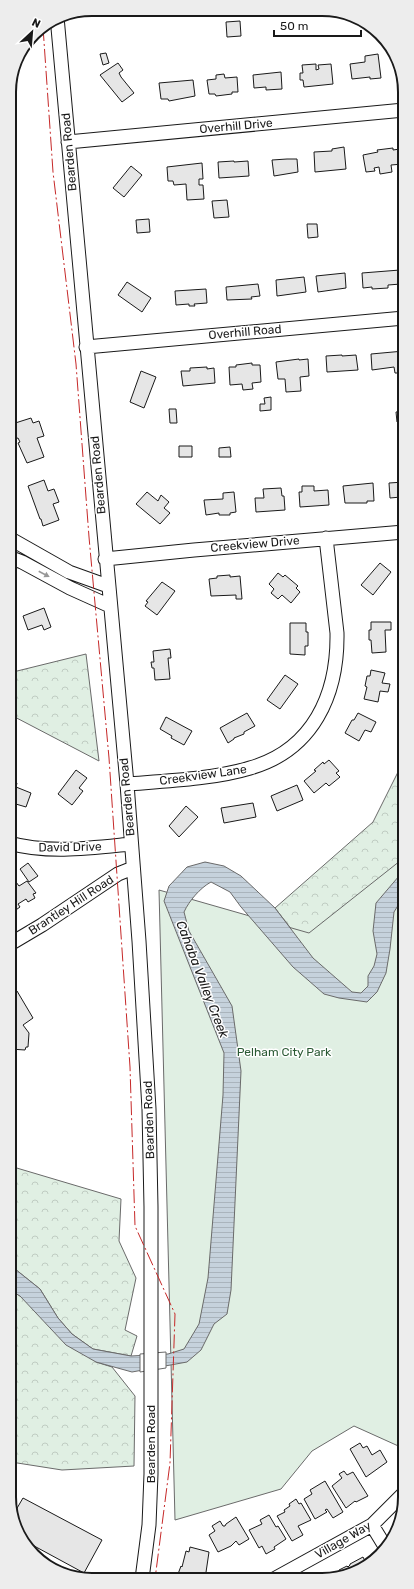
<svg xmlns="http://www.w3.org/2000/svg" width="414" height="1589" viewBox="0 0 414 1589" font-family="Rubik,sans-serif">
	<defs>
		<pattern id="forest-crowns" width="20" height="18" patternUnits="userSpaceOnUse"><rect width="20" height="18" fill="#e0efe3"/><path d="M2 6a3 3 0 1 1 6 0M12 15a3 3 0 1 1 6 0" fill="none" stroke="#c0ccc2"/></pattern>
		<pattern id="water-rules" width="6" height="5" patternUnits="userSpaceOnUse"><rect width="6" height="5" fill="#c6d2dc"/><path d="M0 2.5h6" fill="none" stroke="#aab4bc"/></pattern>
	</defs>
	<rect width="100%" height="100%" fill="#fff"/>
	<!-- forest -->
	<path fill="url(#forest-crowns)" stroke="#6a6a6a" d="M86,654L99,761L9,714V673Z
		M405,758V869L313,957L275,908L373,822Z
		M10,1166L121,1199L119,1241L136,1278L125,1330L137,1336L131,1356L93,1349L72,1334L58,1318L40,1289L10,1265Z
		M10,1290L20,1296L96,1362L112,1367L135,1396L134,1466L62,1470L11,1462L10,1450Z"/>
	<!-- park -->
	<path fill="#e0efe3" stroke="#6a6a6a" d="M405,857V1449L354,1426L312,1451L281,1489L175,1520L159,890L309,933Z"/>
	<!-- water -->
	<path fill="url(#water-rules)" stroke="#6a6a6a" d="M205,862L224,866L241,876L275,908L313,958L352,992L361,993L368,986V976L374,966L377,954L373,931L376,903L405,869V894L394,912L390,949L386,973L377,992L367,1002L339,998L324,994L293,967L241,907L230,892L211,882C200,888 189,901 184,912L189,931L232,1006L241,1071L231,1290L227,1314L214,1324L201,1350L187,1362L132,1372L96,1362L66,1345L20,1296L10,1290V1265L40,1289L58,1318L72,1334L93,1349L131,1356L168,1354L184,1349L199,1324L208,1278L223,1095L224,1053L164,901L169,886L187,867Z"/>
	<!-- pier -->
	<path fill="#fff" stroke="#6a6a6a" d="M166,1352V1368L140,1372V1354Z"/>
	<!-- building -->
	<path fill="#e6e6e6" stroke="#1a1a1a" d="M240,21L241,36L227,37L226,22Z
		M106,53L109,63L103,65L100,54Z
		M378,54L381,78L370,79V77L352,79L350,64L365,62V56Z
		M118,63L123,70L119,73L121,77L134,93L122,102L100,75Z
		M316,64V70L319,69L318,65L331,64L333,84L304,87L303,80H300V73H303L302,65Z
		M281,72L282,89L266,90V87L254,88L253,75Z
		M224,74L225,78L237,77L238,92H232V94L216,96L215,94H209L207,80L216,79V75Z
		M193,80L195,96L169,101L168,99H161L159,83Z
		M344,147L346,169L315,172L314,152L332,151V149Z
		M393,148V150L400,149L403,164L391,165L392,172L380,174L379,167L374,168L375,171L366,172L363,155L378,152L377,150Z
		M287,159H297L298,172L274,176L272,160Z
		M234,161V162L248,161L249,176L219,178L218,162Z
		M202,163L203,179H199V185H203L204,199L187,200L186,184L174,185L173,181H168L167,167Z
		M131,166L142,175L124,197L113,188Z
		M227,200L229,217L214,218L212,201Z
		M149,219L150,232L137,233L136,220Z
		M307,224H317L318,237L308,238Z
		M400,270L401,284L388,285V288L372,289V287L363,288L362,273Z
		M345,273L346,288L318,292L316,276Z
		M304,277L306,292L277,296L276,280Z
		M127,282L151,298L142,312L118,295Z
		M258,284L260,296L251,297L252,299L227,300L226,287Z
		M206,289L207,303L194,304L195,306H189V304L176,305L175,291Z
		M404,351V373H395L394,367L372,370L371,354Z
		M342,355V356L356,355L358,370L327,372L326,356Z
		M299,359V360L308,359L309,376L300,377L301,391L286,392L285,379H278L276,362Z
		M252,363V365H260L261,382L252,383L253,389L243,390L242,384L230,385L229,367H236V365Z
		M207,367V369L214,368L215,383L183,386L181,371H190V368Z
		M141,371L156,377L144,408L130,402Z
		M271,397V410L260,411V404H265L264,398Z
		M169,409H176L177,423H170Z
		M404,411V421L397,422L396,412Z
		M31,418L33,423L39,421L44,436L37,438L44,457L27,463L18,443L20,442L18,438L14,439L9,425Z
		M179,446H192V457H179Z
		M230,447L231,457H219V448Z
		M44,480L48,491L54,489L59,502L53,504L59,520L43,526L41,519H40L28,486Z
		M404,482V499L401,500V497L390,498L389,483Z
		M373,483L374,501H367V503H345L343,486Z
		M302,486H314V491L328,490L329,505L300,507L299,492H302Z
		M281,488L282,496H284L285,510L256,512L255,498H264L263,489Z
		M147,492L158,501L161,495L169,502L164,508L170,513L160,524L136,504Z
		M234,492L236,512L230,513V515H219V513L206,515L204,500L223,499V493Z
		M380,563L391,572L373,595L361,585Z
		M278,573L283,577L285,575L298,586L296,588L300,592L291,603L282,595L278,599L271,593L274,589L269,584Z
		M230,575V577L240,576L242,599H236V595L211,596L209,579L217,578V576Z
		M162,582L175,591L157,615L145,606L148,602L146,601Z
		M44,608L51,627L44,630L42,625L28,630L23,616Z
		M371,622H391V630H385L386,652L372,653L371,640H369V630H371Z
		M290,623H306V632H308V646H305V655L290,654Z
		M170,649L171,658H168L170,679L155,680L154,668H152L151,662H154L153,651Z
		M371,670L385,673L382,683L390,684L388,692L380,691L378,702L364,699L367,687L365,686L367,676H370Z
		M285,675L298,684L280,709L267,700Z
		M247,713L255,726L244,732V734L234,738V739L228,743L220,728Z
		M358,713L376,722L371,732L365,730L359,741L345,733L352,720H354Z
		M166,717L192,731L184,745L171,738L172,736L160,729Z
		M404,727L405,740L403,742L398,739Z
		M329,760L339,771L336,773L340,777L329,786L326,783L314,793L304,781L316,771L314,770L323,762L324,764Z
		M76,770L87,778L79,788L83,791L72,805L58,794Z
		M9,781L17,783L16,787L31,793L26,807L9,802Z
		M297,785L303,800L277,811L271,796Z
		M253,803L256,817L224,823L221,808Z
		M186,806L198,817L179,837L169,826Z
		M28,863L38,876L29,882L20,869Z
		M27,881L36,893L33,894L35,898L28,902L26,899L18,904L20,907L13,912L11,909L10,910L9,886L16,882L19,886Z
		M17,991L33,1018L23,1025L29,1033L28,1047H26L25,1050L10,1049V996Z
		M360,1443L363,1448L367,1446L372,1455L380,1450L387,1462L366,1477L350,1449Z
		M344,1471L347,1475L353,1472L368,1496L356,1502L355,1501L346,1508L332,1486L342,1478L339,1474Z
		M325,1481L343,1512L333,1518L327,1509L325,1510L327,1512L315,1519L304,1499L312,1494L310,1490Z
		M23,1498L102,1540L84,1573L25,1541L13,1515Z
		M296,1499L299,1504L301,1503L311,1520L298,1526L303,1535L292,1541L277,1516L285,1512L284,1510L290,1506L289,1504Z
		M269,1515L276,1527L278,1526L286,1539L274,1547L275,1549L266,1554L262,1546L259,1548L249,1530L262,1524L260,1520Z
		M236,1517L249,1539L239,1545L236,1541L231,1546L218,1552L209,1535L215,1531L212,1526L220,1521L223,1526H225L226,1524Z
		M190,1547L209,1552L205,1579H196L178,1574L181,1566L182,1567L186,1551L189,1552Z
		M363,1557L367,1565L359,1571L342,1576L339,1570L347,1566L348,1567L350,1565V1564Z"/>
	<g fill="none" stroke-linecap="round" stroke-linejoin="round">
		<defs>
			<path id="minor" d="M57,17L127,784L139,941L149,1109L151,1207V1474L149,1525L142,1579
				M68,142L404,110
				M86,347L404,318
				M9,538L69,572L108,586
				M9,557L22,562L70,588L110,606
				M105,559L194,550L404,532
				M127,784C165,781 214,779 250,768C313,750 338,695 337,633L326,538
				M9,843C48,854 91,848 131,844
				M10,944L42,925L118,874L133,868
				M372,1525L386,1548
				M274,1579L372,1525L405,1492"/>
		</defs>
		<!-- minor casing -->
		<use href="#minor" stroke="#1a1a1a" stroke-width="15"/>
		<!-- minor -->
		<use href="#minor" stroke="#fff" stroke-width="13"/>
		<!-- power -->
		<path stroke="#c62828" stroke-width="1" stroke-dasharray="14 3 2 3" stroke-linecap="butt" d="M43,27L53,172L76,364L89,537L109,758L130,1067L135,1226L175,1314L170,1463L155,1579"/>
	</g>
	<!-- one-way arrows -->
	<defs><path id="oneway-solid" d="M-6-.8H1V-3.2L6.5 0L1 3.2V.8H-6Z"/></defs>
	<use fill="#989898" href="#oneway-solid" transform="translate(44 574) rotate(28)"/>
	<g text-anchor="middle" stroke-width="3" stroke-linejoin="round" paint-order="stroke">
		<!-- street labels -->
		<g font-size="12" fill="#1a1a1a" stroke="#fff">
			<text transform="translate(236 126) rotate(-5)" y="4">Overhill Drive</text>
			<text transform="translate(69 152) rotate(-95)" y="4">Bearden Road</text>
			<text transform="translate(245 332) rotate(-5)" y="4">Overhill Road</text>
			<text transform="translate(98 475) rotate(-95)" y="4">Bearden Road</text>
			<text transform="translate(255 544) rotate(-5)" y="4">Creekview Drive</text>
			<text transform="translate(203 775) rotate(-8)" y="4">Creekview Lane</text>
			<text transform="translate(127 797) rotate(-95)" y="4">Bearden Road</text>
			<text transform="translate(70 847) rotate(-1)" y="4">David Drive</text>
			<text transform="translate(71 905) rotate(-33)" y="4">Brantley Hill Road</text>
			<text transform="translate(149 1120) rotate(-92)" y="4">Bearden Road</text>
			<text transform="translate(151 1444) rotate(-90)" y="4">Bearden Road</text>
			<text transform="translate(343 1540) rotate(-30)" y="4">Village Way</text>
		</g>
		<!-- park labels -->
		<g font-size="12" fill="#2b5a34" stroke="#fff">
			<text x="284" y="1056">Pelham City Park</text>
		</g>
		<!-- water labels -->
		<g font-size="13" font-style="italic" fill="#1a1a1a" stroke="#fff">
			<text transform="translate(203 979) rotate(69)" y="5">Cahaba Valley Creek</text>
		</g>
	</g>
	<!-- crop -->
	<path d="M0 0H414V1589H0ZM92 16H322A76 76 0 0 1 398 92V1497A76 76 0 0 1 322 1573H92A76 76 0 0 1 16 1497V92A76 76 0 0 1 92 16Z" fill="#ededed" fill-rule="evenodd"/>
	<path fill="none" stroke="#1a1a1a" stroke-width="2" d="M92 16H322A76 76 0 0 1 398 92V1497A76 76 0 0 1 322 1573H92A76 76 0 0 1 16 1497V92A76 76 0 0 1 92 16Z"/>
	<!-- north arrow -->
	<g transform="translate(32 32) rotate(26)" stroke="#ffffff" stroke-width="3" paint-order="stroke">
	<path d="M0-3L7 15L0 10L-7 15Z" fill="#1a1a1a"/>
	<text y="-6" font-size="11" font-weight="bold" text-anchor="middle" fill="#1a1a1a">N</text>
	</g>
	<!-- scale -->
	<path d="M274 30v6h87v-6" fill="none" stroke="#1a1a1a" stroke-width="2"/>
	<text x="280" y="30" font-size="12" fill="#1a1a1a" stroke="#ffffff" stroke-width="3" paint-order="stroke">50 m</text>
</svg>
